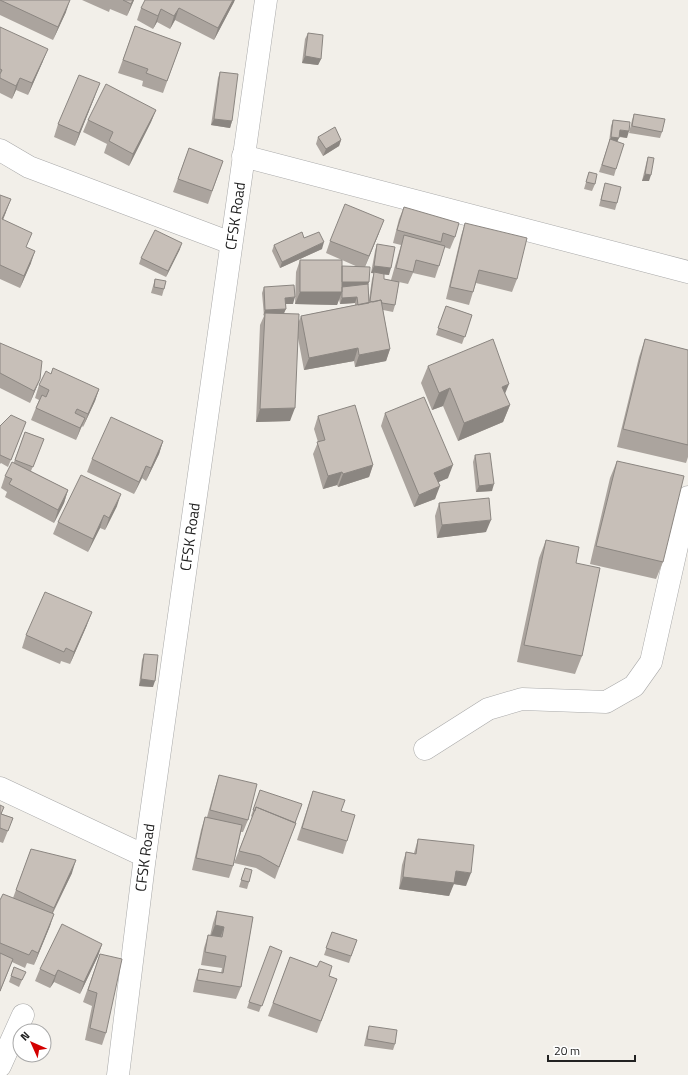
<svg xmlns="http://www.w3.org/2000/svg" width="688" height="1075" viewBox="0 0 688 1075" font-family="'Titillium Web',sans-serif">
	<rect width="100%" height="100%" fill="#f2efe9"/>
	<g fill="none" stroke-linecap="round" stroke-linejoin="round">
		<defs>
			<g id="minor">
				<path d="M0,150L29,167L231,243"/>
				<path d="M243,156L688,272"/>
				<path d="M425,749L488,709L522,699L606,702L634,686L651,662L688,497"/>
				<path d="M0,788L145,856"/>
				<path d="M0,1066L23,1015"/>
				<path id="s1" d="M118,1075L145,856L266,0"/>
			</g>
		</defs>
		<!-- minor casing -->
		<use href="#minor" stroke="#a9a9a9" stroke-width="23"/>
		<!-- minor -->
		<use href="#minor" stroke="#fff" stroke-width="22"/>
	</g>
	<!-- wall -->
	<path fill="#aba49e" d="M0,0L66,12L53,40L0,15Z
		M82,0H134L127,16L110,9L109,12Z
		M234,2L214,40L175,20L170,29L157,22L153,29L137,20L141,8Z
		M135,26L181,43L163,93L142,86L143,81L118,73Z
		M0,27L43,61L28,95L16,90L12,99L0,93Z
		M308,33L321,59L318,65L302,63L305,39Z
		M220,72L232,121L230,128L211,125L218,78Z
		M95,96L75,146L54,137L58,124Z
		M156,110L151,122L129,166L104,153L107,144L83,132L88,120Z
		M634,114L662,132L660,138L629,133L632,120Z
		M613,120L627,138L619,137L617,142L616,169L614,176L599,172L609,142L611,126Z
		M318,137L341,140L339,146L323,156L316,144Z
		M189,148L223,161L208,204L173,192Z
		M648,157L649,181H642L646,164Z
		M589,172L595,184L592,191L584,189Z
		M605,183L617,203L615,210L599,206L603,190Z
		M0,195L6,212L3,220L31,263L20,288L0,279Z
		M404,207L455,237L450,249L444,247L439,266L435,278L413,273L408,284L399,282L395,305L393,312L383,310L390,349L386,361L355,367L354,361L304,370L298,338L290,421L256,422L260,325L264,316L262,293L264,287L293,304H286L284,314L299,321L301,316L355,305V303L340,304L339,299L337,305L295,304L296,272L300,260L342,268L358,267L326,253L330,241L379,233L365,267L368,285L369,300L372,279L374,273H371L375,251L377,244L389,275L384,274V279L396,281L391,280L401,245L393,243L399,219Z
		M465,223L517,279L512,292L476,283L473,292L469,305L446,299L461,236Z
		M304,238L322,249L280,268L272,251L274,245Z
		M180,249L166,277L139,264L141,258Z
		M155,279L164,289L162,296L151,293Z
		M446,306L472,315L462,344L436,335Z
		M645,339L688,350V457L686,463L617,447L639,357Z
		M0,343L40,379L30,403L0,388Z
		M428,366L510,405L503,422L458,441L443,406L432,410L421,383Z
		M51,374L99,389L95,401L83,427L82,426L76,440L31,420L39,400L35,398L39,385Z
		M385,413L448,478L438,482L435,499L414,507L381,426Z
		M318,416L373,465L369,477L338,487L337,485L323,489L313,454L318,442L314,429Z
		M26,422L8,467L1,463L0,464V426Z
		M25,432L44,439L31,471L68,490L64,503L54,523L5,497L7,492L1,488L5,476L14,462Z
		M163,441L159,454L146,481L142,478L134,494L87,472L92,459Z
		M475,455L492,491L476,492L473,462Z
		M617,461L663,562L656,579L590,564L610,478Z
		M439,503L486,532L437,538L435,516Z
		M117,506L105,530L100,528L88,552L53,534L58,522Z
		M546,540L576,563L582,656L575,674L517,662L539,558Z
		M87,625L70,664L61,661L60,664L22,648L26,635Z
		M144,654L153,687L139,686L142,660Z
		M219,775L248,820L243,832H241L233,866L229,878L192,870L201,830L205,817H207L215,788Z
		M260,790L295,823H296L275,879L256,868L234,863L252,817L251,816Z
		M313,791L341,811L347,841L343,854L297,840Z
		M0,805L2,814L13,818L3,843L0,842Z
		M418,839L466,886L453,884L449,896L399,889L402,865L406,852L414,853Z
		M31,849L72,873L53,913L50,926L34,965L27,963L25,968L12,962L0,992V900L13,898Z
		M245,868L249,882L247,889L239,887Z
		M217,911L253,917L241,987L236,999L193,992L195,982L199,969L221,973L222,968L201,965L204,948L208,935L210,936L213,923Z
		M332,932L357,940L349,963L324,955Z
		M102,944L98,956L80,994L54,982L50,988L35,981L40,969Z
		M282,951L259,1012L247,1008L249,1002Z
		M100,954L106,1033L102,1045L85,1040L92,1006L83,1002Z
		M290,957L317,967L329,976L337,979L317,1033L268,1016Z
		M14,967L23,978L19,987L9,982Z
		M369,1026L395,1044L393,1050L364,1046L367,1032Z"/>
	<!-- shaded-wall -->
	<path fill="#8b8681" d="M70,0L66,12L53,40L58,27Z
		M133,0H134L127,16L131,4Z
		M233,0H235L234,2L214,40L218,28Z
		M179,8L175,20L170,29L174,16Z
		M161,9L157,22L153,29L158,16Z
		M48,49L43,61L28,95L32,83Z
		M305,56L321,59L318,65L302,63Z
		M20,78L16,90L12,99L16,86Z
		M100,83L95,96L75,146L79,133Z
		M156,110L151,122L129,166L133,154Z
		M214,119L232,121L230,128L211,125Z
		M620,130L629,131L627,138L617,136Z
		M611,137L619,138L616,144L609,143Z
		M341,140L339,146L323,156L326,149Z
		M645,174L651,175L649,181H642Z
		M11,199L6,212L0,226L2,219Z
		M384,220L379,233L364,269L369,256Z
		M324,242L322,249L280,268L282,262Z
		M182,243L180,249L166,277L168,271Z
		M35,251L31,263L20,288L24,276Z
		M374,266L391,268L389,275L371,273Z
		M342,282H369L367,289L340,288Z
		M300,292H342L337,305L295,304Z
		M295,297L293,304H283L285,298Z
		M357,297L355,303L340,304L342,298Z
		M286,309L283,315L265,313L263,316L265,310Z
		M358,348L354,361L304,370L309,358Z
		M390,349L386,361L355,367L359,355Z
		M40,379L30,403L34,391Z
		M509,384L502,401V387Z
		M450,388L443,406L432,410L439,393Z
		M99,389L95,401L83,427L88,414Z
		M510,405L503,422L458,441L464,423Z
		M295,408L290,421L256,422L260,409Z
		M85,418L80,430L76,440L80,428Z
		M163,441L159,454L146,481L151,468Z
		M373,465L369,477L338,487L343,474Z
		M453,465L448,478L430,486L434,473Z
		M146,466L142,478L134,494L139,482Z
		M342,472L337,485L323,489L328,476Z
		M494,484L492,491L476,492L479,486Z
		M440,486L435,499L414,507L419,495Z
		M68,490L64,503L54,523L58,510Z
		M121,494L117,506L105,530L109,518Z
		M104,515L100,528L88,552L93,539Z
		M491,520L486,532L437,538L442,525Z
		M92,612L87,625L70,664L74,652Z
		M141,679L155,681L153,687L139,686Z
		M76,860L72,873L49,920L54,908Z
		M456,871L471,873L466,886L454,884L449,896L399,889L403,877Z
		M54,914L50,926L34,965L38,953Z
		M215,925L224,927L220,939L210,938Z
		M102,944L98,956L80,994L84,982Z
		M58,970L54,982L50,988L55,976Z"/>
	<!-- building -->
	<path fill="#c7bfb8" stroke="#8b8681" d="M0,0H70L58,27Z
		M123,0H133L131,4Z
		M145,0H233L218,28L179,8L174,16L161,9L158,16L141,8Z
		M135,26L181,43L167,81L146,73L148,69L123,60Z
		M0,27L48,49L32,83L20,78L16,86L0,78V74L2,70L0,69Z
		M308,33L323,35L321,59L305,56Z
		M220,72L238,74L232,121L214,119Z
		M79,75L100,83L79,133L58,124Z
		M106,84L156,110L133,154L109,141L113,132L88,120Z
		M634,114L665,119L662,132L632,126Z
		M613,120L630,122L629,131L620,130L619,138L611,137Z
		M335,127L341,140L326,149L318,137Z
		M610,139L624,144L616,169L602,165Z
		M189,148L223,161L212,191L178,179Z
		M648,157L654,158L651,175L645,174Z
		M589,172L597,174L595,184L586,182Z
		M605,183L621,187L617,203L601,200Z
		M0,195L11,199L2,219L32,233L26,247L35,251L24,276L0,265Z
		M345,204L384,220L369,256L330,241Z
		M404,207L459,223L455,237L443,233L441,242L397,230Z
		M465,223L527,238L517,279L479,270L473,292L450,287Z
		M155,230L182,243L168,271L141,258Z
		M302,232L304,238L319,232L324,242L282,262L274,245Z
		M404,235L445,246L439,266L416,260L413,272L396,268Z
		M377,244L395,247L391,268L374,266Z
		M300,260H342V292H300Z
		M342,266L370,267L369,282H342Z
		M374,272L384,274V279L399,282L395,305L382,303L381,300L373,302L370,301Z
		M155,279L166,281L164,289L154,287Z
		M368,284L369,303L358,305L357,297L342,298V287Z
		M294,285L295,297L285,298L286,309L265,310L264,287Z
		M381,300L390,349L359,355L358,348L309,358L301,316Z
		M446,306L472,315L465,337L438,328Z
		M265,313L299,314L295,408L260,409Z
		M493,339L509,384L502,387L510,405L464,423L450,388L439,393L428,366Z
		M645,339L688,350V445L623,429Z
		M0,343L42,361L40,379L34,391L0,373Z
		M53,368L99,389L88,414L77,409L75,413L85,418L80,428L36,408L42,395L46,397L49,390L39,385L46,371L51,374Z
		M424,397L453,465L434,473L440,486L419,495L385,413Z
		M355,405L373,465L343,474L342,472L328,476L317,442L325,440L318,416Z
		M11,415L26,422L11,460L0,455V426Z
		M111,417L163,441L151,468L146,466L139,482L92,459Z
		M25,432L44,439L33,467L15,460Z
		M490,453L494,484L479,486L475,455Z
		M617,461L684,476L663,562L596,546Z
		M12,462L68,490L58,510L9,484L12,479L5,476Z
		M81,475L121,494L109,518L104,515L93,539L58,522Z
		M489,498L491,520L442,525L439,503Z
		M546,540L579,547L576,563L600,568L582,656L524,645Z
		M45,592L92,612L74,652L66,648L64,652L26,635Z
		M144,654L158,655L155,681L141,679Z
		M219,775L257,784L248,820L210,810Z
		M260,790L302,804L295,823L256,807L255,811L253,810Z
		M313,791L345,800L341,811L355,815L347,841L302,828Z
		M0,805L4,807L1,814L13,818L8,831L0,828Z
		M256,807L296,823L279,867L260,856L239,851Z
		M205,817L242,825L233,866L196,858Z
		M418,839L474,845L471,873L456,871L454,883L403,877L406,852L416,854Z
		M31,849L76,860L54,908L16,890Z
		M245,868L252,870L249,882L241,880Z
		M3,894L54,914L38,953L32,950L29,955L0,943V900Z
		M217,911L253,917L241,987L197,980L199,969L223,973L226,956L205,952L208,935L222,937L224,927L215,925Z
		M62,924L102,944L84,982L58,970L55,976L40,969Z
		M332,932L357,940L351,956L326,948Z
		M270,946L282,951L262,1006L249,1002Z
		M0,953L13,959L0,991Z
		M100,954L122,959L106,1033L90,1028L97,993L88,990Z
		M290,957L317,967L320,961L332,966L329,976L337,979L321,1021L273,1003Z
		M14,967L26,972L22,980L11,976Z
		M369,1026L397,1030L395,1044L367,1039Z"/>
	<g text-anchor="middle" stroke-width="3.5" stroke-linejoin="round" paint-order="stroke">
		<!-- street labels -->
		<g font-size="15" fill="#222" stroke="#fff">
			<text dy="5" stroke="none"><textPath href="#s1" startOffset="867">CFSK Road</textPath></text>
			<text dy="5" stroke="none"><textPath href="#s1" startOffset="543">CFSK Road</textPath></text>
			<text dy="5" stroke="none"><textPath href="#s1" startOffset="219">CFSK Road</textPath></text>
		</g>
	</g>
	<!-- north arrow -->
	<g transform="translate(32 1043) rotate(315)"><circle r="19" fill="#ffffff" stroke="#a7a7a7"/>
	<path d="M0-3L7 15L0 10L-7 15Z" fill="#d40000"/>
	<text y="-6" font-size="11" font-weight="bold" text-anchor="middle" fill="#222222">N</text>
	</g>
	<!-- scale -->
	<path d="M548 1055v6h87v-6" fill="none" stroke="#222222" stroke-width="2"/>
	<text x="554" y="1055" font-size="12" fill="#222222" stroke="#ffffff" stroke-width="3" paint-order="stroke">20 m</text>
</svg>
